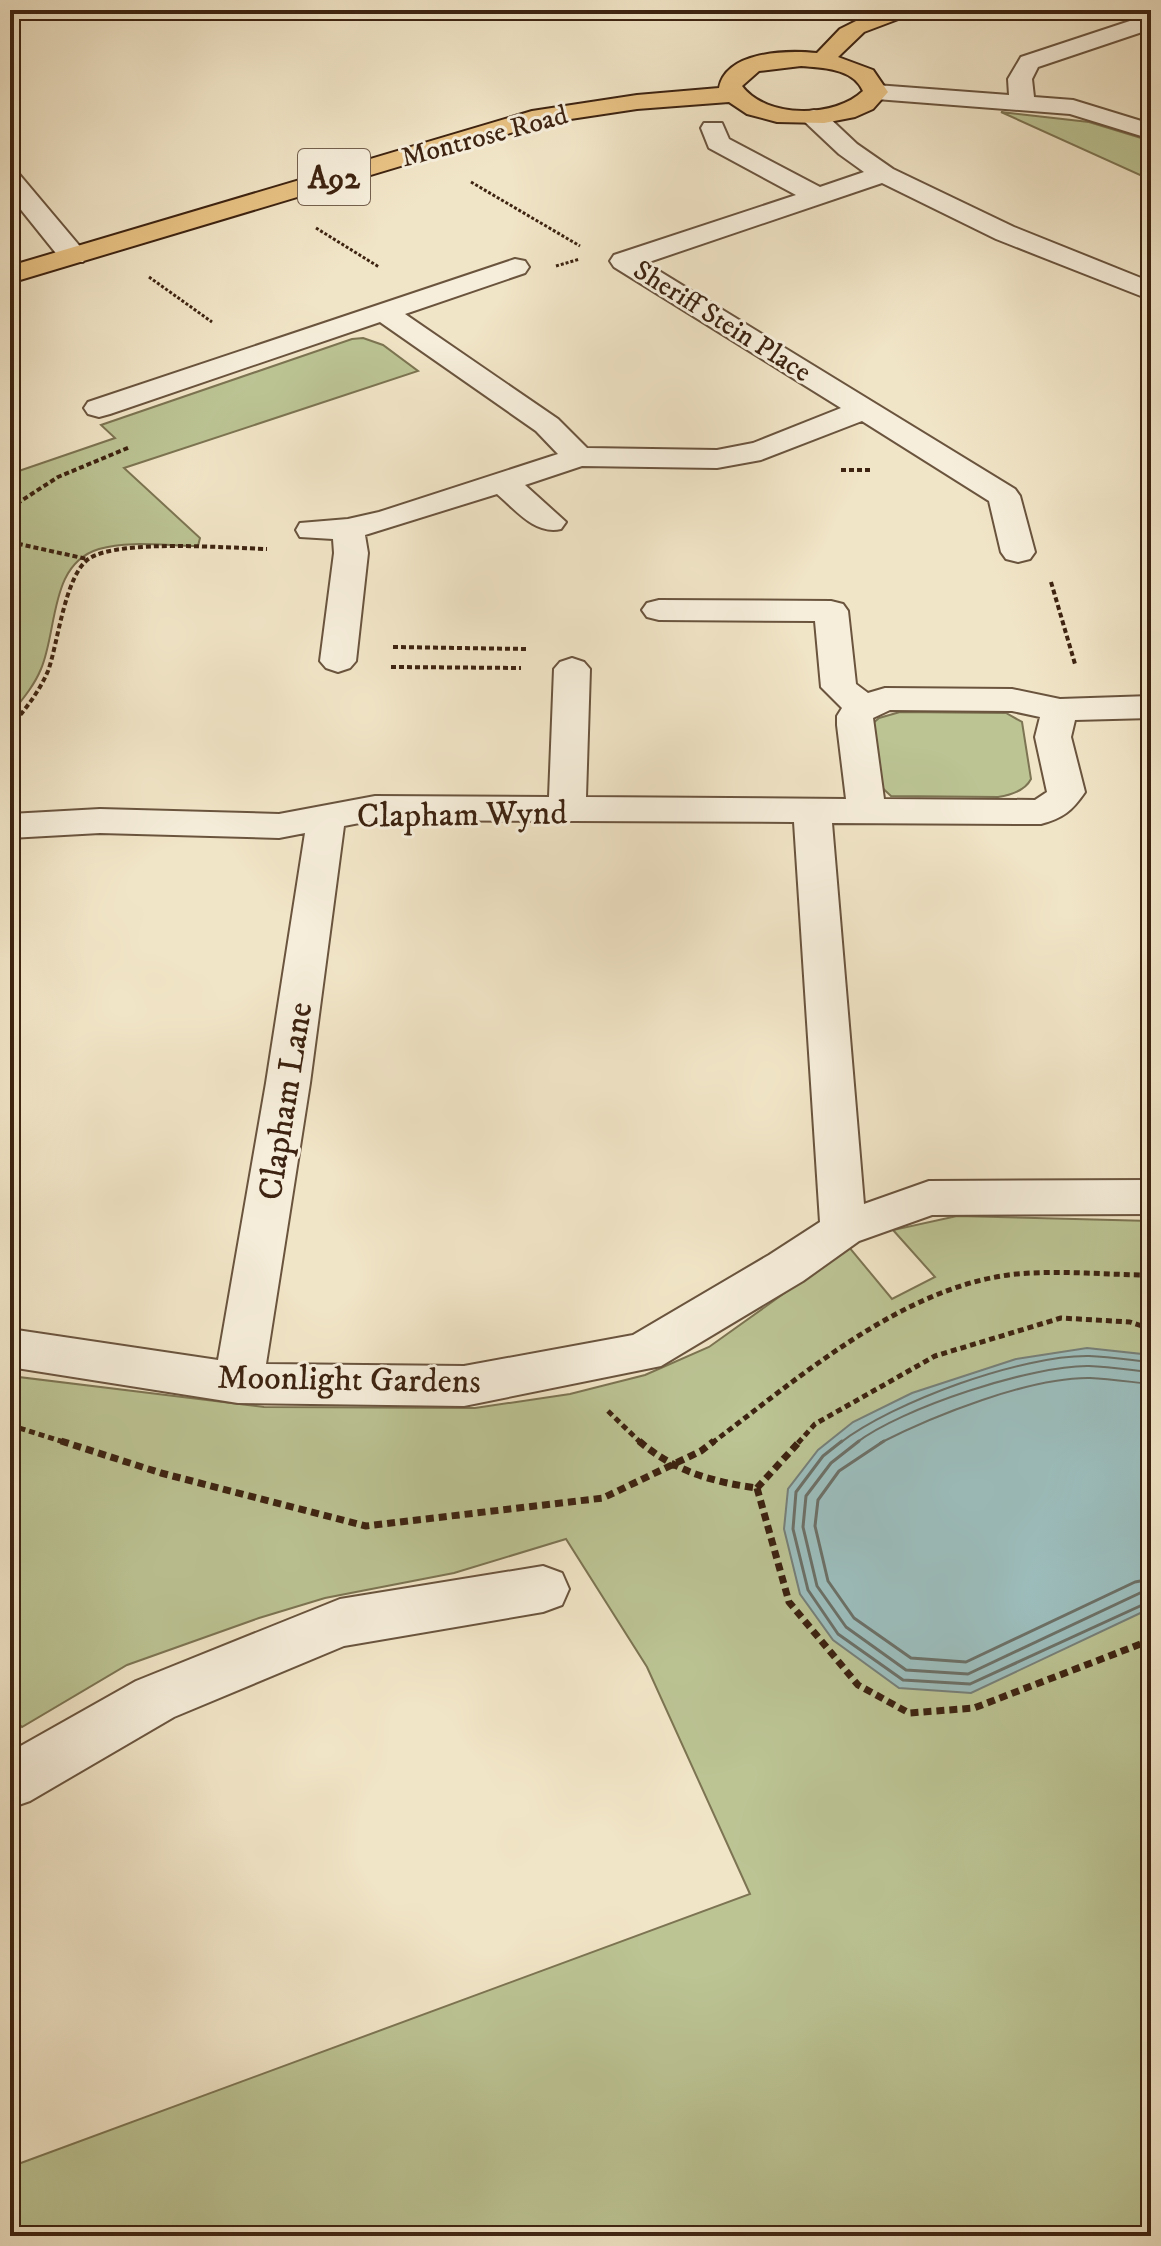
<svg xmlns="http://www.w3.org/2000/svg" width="1161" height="2246" viewBox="0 0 1161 2246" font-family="'IM FELL DW Pica',serif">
	<rect width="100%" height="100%" fill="#f1e5c7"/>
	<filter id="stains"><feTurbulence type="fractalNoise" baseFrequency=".0025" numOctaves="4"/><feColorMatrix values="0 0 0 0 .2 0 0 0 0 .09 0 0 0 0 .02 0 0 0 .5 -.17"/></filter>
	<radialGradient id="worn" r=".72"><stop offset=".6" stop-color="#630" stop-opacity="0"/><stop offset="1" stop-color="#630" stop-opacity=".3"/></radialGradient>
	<!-- green -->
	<path fill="#bcc494" stroke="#7c7452" stroke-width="2" d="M1001,112L1089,122L1151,141V180Z
		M363,338L383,345L418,371L124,468L200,538L198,546C167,546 129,540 99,549C49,564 58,629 41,669C34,686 22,700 10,715V474L115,438L101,425L352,339Z
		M900,712L1006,713L1022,722L1031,779C1025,791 1011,795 998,797L891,796L876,782L871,725L879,718Z
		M957,1216L1151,1221V2236H10V2167L750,1894L647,1667L566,1539L454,1573L325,1598L259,1618L127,1665L22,1727L10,1716V1376L264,1407L475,1408L570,1394L645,1375L709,1347L849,1247L892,1299L935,1277L893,1230Z"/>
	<!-- water -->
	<path fill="#9cbdbc" stroke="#767f78" stroke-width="2" d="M1087,1348L1151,1355V1608L971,1693L899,1688L833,1640L800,1594L784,1529L788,1489L818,1450L853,1422L912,1393L1016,1359Z"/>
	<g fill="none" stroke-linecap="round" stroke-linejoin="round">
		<!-- shore-far1 -->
		<path stroke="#6c7066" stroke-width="2" d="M840,1443C893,1402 1021,1355 1089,1356C1110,1357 1131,1360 1151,1362
			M856,1443C901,1408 1033,1365 1089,1366C1110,1367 1131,1370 1151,1372
			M880,1443C933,1416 1030,1377 1090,1378C1110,1379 1131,1382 1151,1384"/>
		<!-- shore -->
		<path stroke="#6c7066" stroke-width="3" d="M842,1441L823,1456L796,1492L793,1529L808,1590L838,1634L903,1680L970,1684L1151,1601
			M859,1441L831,1463L806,1496L803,1527L817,1586L846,1627L906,1670L968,1674L1140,1593L1151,1591
			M884,1441L839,1471L818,1500L815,1526L828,1581L854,1618L911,1658L966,1662L1135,1582L1151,1579"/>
		<defs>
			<path id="minor" d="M1151,14V29L1038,67L1032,79L1034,97L1073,100L1151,124V139L1070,114L876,99L867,97L864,92L867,87L876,85L1009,95L1008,79L1021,57Z
				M814,110L823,112L857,144L893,169L1014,227L1151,282V300L996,239L882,183L646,263L1015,489L1020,496L1035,552L1030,559L1018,562L1006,559L1001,552L989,501L862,421L761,460L717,468L582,466L525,485L566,522L561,529C535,535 516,510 497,494L365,535L368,553L356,661L350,668L338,672L326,668L320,661L334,553L333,539L300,537L296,530L300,523L348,519L379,512L558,454L536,431L380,322L110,414L99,417L88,414L84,408L88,402L515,259L525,261L529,267L525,273L405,314L558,419L587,448L717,450L753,443L841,408L614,267L610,261L614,255L796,195L709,148L701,128L704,123H722L729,139L820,187L864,172L839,154L805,122L802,117L805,112Z
				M10,171L19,174L83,250L87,256L83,262H63L10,196Z
				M659,600L831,601L843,604L848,611L856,684L868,693L885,688L1012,689L1060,699L1151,696V718L1075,720L1071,737L1085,792C1072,811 1063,818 1041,824L832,823L864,1204L929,1181L1151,1180V1214L932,1215L859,1241L803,1281L661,1366L464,1406L238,1403L10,1367V1329L218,1360L266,1083L305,833L279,838L100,833L10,838V814L100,809L279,814L375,796L549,797L554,669L560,662L572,658L584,662L590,669L586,797L846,799L837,725V716L842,708L821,687L815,621L659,620L647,617L642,610L647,603ZM890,710L1012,711L1040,717L1035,737L1047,792L1035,800L884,799L873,718ZM375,820L794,822L820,1222L769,1255L633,1335L464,1366L266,1364L310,1083L344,826Z
				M543,1566L562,1573L569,1589L562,1605L543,1612L344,1646L174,1717L30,1801L10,1808V1752L136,1681L340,1599Z"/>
			<path id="major" d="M878,10H912L909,15L864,32L838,57L873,70L888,92L873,109L855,117L824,123L777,122L747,114L729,102L637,109L544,123L10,283V266L532,111L637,95L719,88C726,51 787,50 817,53L840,29ZM801,66C823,68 853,68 863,91C835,118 767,119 742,86L759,71Z"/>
		</defs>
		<!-- minor casing -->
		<use href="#minor" stroke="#6a543e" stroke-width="4"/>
		<!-- major casing -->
		<use href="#major" stroke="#3d2311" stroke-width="4"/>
		<!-- path-far3 -->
		<path stroke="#3d2311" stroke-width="3" stroke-dasharray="3 2" stroke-linecap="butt" d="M471,182L580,246
			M316,228L379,267
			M556,266L580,259
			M149,277L212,322"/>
		<!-- path-far2 -->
		<path stroke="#3d2311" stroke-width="4" stroke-dasharray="5 3" stroke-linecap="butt" d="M841,470H871
			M10,508L58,477L130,447
			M10,542L87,559
			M1051,582L1075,664
			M393,647L527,649
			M391,667L521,668
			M10,727C25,710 39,692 48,671C58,644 65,573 90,558C121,539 228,548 267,549"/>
		<!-- path-far1 -->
		<path stroke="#3d2311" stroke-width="5" stroke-dasharray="6 4" stroke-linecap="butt" d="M608,1411L641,1443
			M10,1425L67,1443
			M712,1443C799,1378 904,1285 1017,1274C1061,1270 1107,1275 1151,1275
			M798,1443L815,1424L935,1356L1061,1318L1130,1322L1151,1329"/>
		<!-- path -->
		<path stroke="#3d2311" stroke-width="7" stroke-dasharray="8 5" stroke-linecap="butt" d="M61,1441L161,1473L366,1526L603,1498L701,1451L714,1441
			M639,1441C674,1471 712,1482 757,1488
			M757,1488L789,1602L858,1685L909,1713L974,1708L1151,1640
			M757,1488L800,1441"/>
		<!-- minor -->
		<use href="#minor" fill="#f6eedb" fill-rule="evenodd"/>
		<!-- major -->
		<use href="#major" fill="#e8c284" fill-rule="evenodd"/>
	</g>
	<g text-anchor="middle" stroke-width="6" stroke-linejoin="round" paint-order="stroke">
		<!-- far-street labels -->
		<g font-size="28" fill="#3d2311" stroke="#f6eedb">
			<text transform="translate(484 135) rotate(-15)" y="10">Montrose Road</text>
			<text transform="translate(723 320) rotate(32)" y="10">Sheriff Stein Place</text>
		</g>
		<!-- shield labels -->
		<rect fill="#f6eedb" stroke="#74604e" stroke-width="2" x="298" y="149" width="72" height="56" rx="6"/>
		<g font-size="32" font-weight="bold" fill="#3d2311">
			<text x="334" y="188">A92</text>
		</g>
		<!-- street labels -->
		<g font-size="34" fill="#3d2311" stroke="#f6eedb">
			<text transform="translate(462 813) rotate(-1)" y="12">Clapham Wynd</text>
			<text transform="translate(284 1101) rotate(-81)" y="12">Clapham Lane</text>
			<text transform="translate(349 1378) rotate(1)" y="12">Moonlight Gardens</text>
		</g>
	</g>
	<!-- margin -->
	<rect width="1161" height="2246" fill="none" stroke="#f1e5c7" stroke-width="40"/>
	<rect x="12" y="12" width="1137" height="2222" fill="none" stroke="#3d2311" stroke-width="4"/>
	<rect x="20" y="20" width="1121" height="2206" fill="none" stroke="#3d2311" stroke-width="2"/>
	<rect width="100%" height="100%" filter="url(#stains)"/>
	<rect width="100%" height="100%" fill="url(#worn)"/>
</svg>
